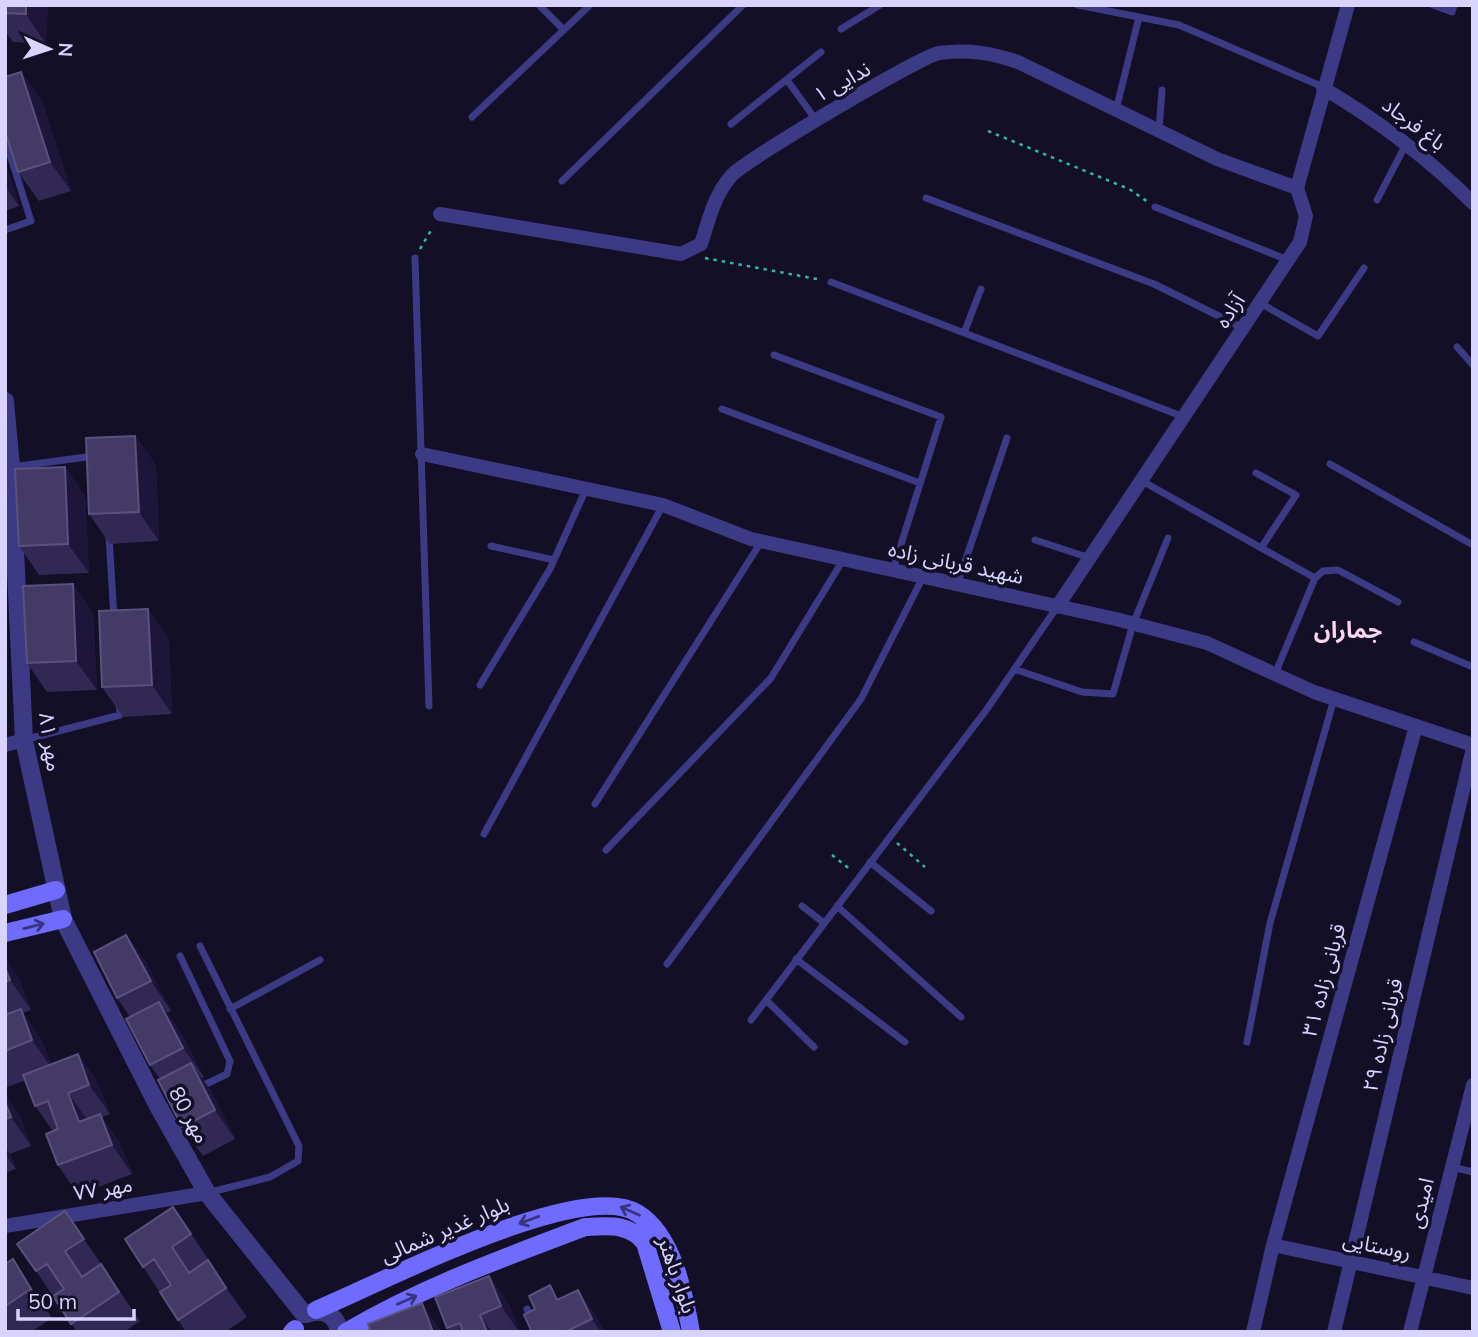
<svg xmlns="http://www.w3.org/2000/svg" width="1478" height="1337" viewBox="0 0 1478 1337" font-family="Mulish,'Noto Sans Arabic',sans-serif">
	<rect width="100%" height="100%" fill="#130f26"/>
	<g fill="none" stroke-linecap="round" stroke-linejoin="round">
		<!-- path -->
		<path stroke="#2fb8b0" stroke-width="2.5" stroke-dasharray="3.5 5" stroke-linecap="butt" d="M988,131L1129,189L1148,202
			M420,249L433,227
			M705,258L822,280
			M897,843L925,867
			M832,855L851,870"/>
		<!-- service -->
		<path stroke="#3d3a85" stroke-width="7" d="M539,5L564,30
			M1078,5L1179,25L1323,87
			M1433,5L1452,12L1454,5
			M841,29L880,5
			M787,80L816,120
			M1116,110L1139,17
			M472,117L590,5
			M731,124L821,52
			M1159,131L1162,90
			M5,139L31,221L5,230
			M562,181L743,5
			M926,198L1154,284L1243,328
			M1377,200L1406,144
			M1155,207L1288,260
			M415,258L429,706
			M831,282L1184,417
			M1260,303L1318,336L1364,268
			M964,333L981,289
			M1457,347L1473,365
			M774,355L941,417L893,570
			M722,409L920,483
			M1330,464L1473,545
			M12,467L94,456
			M1256,473L1296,495L1261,548
			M1142,481L1315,578
			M109,536L114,618
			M1035,540L1090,558
			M491,546L554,560
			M957,585L1007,438
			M1414,642L1473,667
			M1014,669L1082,692L1113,694L1133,624L1168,538
			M1275,674L1315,578L1323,571L1338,570L1398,602
			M480,685L550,569L586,489
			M24,740L120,715L119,704
			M595,804L761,542
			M484,834L663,505
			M606,850L771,678L843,560
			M870,862L931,911
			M802,906L824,923
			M837,906L961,1017
			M200,946L299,1146L298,1161L270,1177L207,1193
			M180,956L230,1061L227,1074L200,1087
			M796,959L905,1042
			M667,964L861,699L923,577
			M766,1000L814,1047
			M230,1009L320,960
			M751,1020L987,709L1057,607
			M1247,1042L1270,923L1334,699
			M1452,1167L1473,1172
			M527,1309L535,1332"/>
		<!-- minor -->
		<path stroke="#3d3a85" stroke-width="14" d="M1323,88C1379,121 1427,157 1473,203
			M440,214L681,254L701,244C709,219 714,196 731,176C745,160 921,56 939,53C968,49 991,53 1018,62L1217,159L1297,188
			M422,454L663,505L751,539L1116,619L1207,643L1314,692L1473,745
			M1057,607L1300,242L1306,216L1297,188L1348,5
			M5,745L24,740
			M5,1226L207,1193
			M1273,1245L1473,1288
			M1253,1332L1273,1245L1416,726
			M1334,1332L1473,748
			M1410,1332L1473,1085"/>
		<!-- tertiary -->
		<path stroke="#3d3a85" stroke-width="18" d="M5,401L11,467L24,740L63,919L158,1106L207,1193L304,1314
			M306,1314C322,1308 337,1314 339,1332"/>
		<!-- secondary -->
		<path stroke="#6f6bff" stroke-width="18" d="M5,905L56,890
			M5,933L63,919
			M316,1310C379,1284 581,1178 637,1213C673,1235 684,1293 691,1332
			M292,1332L295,1329
			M346,1332C422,1287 503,1258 585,1227C608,1226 630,1223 645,1243L672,1332"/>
	</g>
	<!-- wall -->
	<path fill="#312854" d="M5,5H48L46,44L13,42L5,31Z
		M21,72L42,101L71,191L39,201L18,172Z
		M5,161L19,206L5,211Z
		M135,436L156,465L159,541L110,544L89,514Z
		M65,467L85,496L89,573L39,575L19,546Z
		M73,584L93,613L97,690L47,692L27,663Z
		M169,638L172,714L123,717L102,687Z
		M126,935L147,964L171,1011L167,1013L180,1031L204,1077L202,1078L212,1093L235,1139L203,1156L182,1127L160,1079L150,1065L130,1017L117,998Z
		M5,959L19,979L31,1010L23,1013L41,1039L51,1064L78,1054L98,1083L110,1114L102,1117L120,1143L132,1174L78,1195L58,1165L53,1131L35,1106L26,1080L5,1088Z
		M5,1095L20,1116L31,1146L10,1154L16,1169L5,1173Z
		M173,1207L247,1317L225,1332H186L143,1267Z
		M65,1211L140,1321L124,1332H77L36,1271Z
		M5,1264L33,1289L52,1318L31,1332H5Z
		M489,1276L509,1305L520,1332H450L447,1328Z
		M578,1290L598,1319L604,1332H532Z"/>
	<!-- shaded-wall -->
	<path fill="#1d163a" d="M26,5H48L46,44L26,14Z
		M21,72L42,101L71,191L50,162Z
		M5,161L19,206L5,186Z
		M135,436L156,465L159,541L139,512Z
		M65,467L85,496L89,573L68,544Z
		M73,584L93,613L97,690L76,661Z
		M148,609L169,638L172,714L152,685Z
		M126,935L147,964L171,1011L151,981Z
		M5,959L19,979L31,1010L10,980L5,968Z
		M159,1002L180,1031L204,1077L183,1048Z
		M21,1009L41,1039L53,1070L32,1040Z
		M78,1054L98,1083L110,1114L89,1085Z
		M191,1063L212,1093L235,1139L215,1110Z
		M68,1093L89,1122L99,1151L79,1122Z
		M5,1095L20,1116L31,1146L11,1117L5,1102Z
		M100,1114L120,1143L132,1174L112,1145Z
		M5,1147L10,1154L16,1169L5,1154Z
		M173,1207L194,1236L212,1264L191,1234Z
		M13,1259L33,1289L52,1318L31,1289Z
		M208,1260L229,1290L247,1317L226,1288Z
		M489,1276L509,1305L520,1332H519L501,1306Z
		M578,1290L598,1319L604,1332H601L592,1319Z
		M422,1303L442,1332H433Z
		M480,1315L492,1332H487Z"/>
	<!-- building -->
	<path fill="#433a66" stroke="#5a527e" stroke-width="2" d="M5,5H26V14L5,13Z
		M21,72L50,162L18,172L5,131V77Z
		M135,436L139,512L89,514L86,438Z
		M65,467L68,544L19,546L15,469Z
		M73,584L76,661L27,663L23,586Z
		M148,609L152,685L102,687L99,611Z
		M126,935L151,981L117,998L94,952Z
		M5,968L10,980L5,982Z
		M159,1002L183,1048L150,1065L126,1019Z
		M21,1009L32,1040L5,1051V1015Z
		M78,1054L89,1085L68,1093L79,1122L100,1114L112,1145L58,1165L46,1134L58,1129L48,1101L35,1106L23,1075Z
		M191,1063L215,1110L182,1127L158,1080Z
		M5,1102L11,1117L5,1119Z
		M173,1207L191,1234L172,1247L189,1273L208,1260L226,1288L178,1320L160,1292L171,1285L154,1259L143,1267L125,1239Z
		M65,1211L84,1239L65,1251L82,1277L101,1264L119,1292L71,1324L53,1296L64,1289L47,1264L36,1271L17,1244Z
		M13,1259L31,1289L5,1306V1264Z
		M489,1276L501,1306L480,1315L487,1332H463L460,1323L447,1328L435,1297Z
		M550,1285L557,1300L578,1290L592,1319L565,1332H532L524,1315L535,1309L529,1296Z
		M422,1303L433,1332H371L368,1324Z"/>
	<!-- one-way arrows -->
	<defs><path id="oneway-shaft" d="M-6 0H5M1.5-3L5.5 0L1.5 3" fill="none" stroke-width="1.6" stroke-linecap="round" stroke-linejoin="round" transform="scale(1.75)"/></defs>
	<g stroke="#38347d">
		<use href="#oneway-shaft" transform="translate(34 926) rotate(-14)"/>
		<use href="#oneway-shaft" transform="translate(630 1211) rotate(-156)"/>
		<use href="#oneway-shaft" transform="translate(529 1220) rotate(160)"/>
		<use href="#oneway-shaft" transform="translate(407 1300) rotate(-24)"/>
	</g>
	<g text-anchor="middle" stroke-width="7" stroke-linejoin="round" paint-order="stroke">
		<!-- street labels -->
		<g font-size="21" fill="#d9d4ff" stroke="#130f26">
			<text transform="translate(842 82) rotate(-29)" y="7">ندایی ۱</text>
			<text transform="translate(1414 124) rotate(37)" y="7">باغ فرجاد</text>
			<text transform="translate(1230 311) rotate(-57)" y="7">آزاده</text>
			<text transform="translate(956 563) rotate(12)" y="7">شهید قربانی زاده</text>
			<text transform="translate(50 742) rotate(82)" y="7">مهر ۸۱</text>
			<text transform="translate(1324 980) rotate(-75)" y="7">قربانی زاده ۳۱</text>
			<text transform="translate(1383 1035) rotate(-77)" y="7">قربانی زاده ۲۹</text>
			<text transform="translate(189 1115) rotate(61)" y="7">مهر 80</text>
			<text transform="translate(103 1189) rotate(-9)" y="7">مهر ۷۷</text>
			<text transform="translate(1421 1203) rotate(-76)" y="7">امیدی</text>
			<text transform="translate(445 1230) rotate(-23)" y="7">بلوار غدیر شمالی</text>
			<text transform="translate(1377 1246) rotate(12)" y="7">روستایی</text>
			<text transform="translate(677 1275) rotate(71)" y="7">بلوار باهنر</text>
		</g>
		<!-- neighbourhood labels -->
		<g font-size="23" font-weight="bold" fill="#ffd6f0" stroke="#130f26">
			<text x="1348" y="638">جماران</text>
		</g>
	</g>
	<!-- border -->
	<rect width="1478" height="1337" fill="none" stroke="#d9d4ff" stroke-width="14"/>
	<!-- north arrow -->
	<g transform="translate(49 49) rotate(93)" stroke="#130f26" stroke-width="5" paint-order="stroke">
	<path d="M0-5L12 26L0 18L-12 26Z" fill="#d9d4ff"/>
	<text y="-10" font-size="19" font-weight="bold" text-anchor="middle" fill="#d9d4ff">N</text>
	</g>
	<!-- scale -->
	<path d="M18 1309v10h116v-10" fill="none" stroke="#d9d4ff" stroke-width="3.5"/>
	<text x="28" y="1309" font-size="21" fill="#d9d4ff" stroke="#130f26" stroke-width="5" paint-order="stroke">50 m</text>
</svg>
